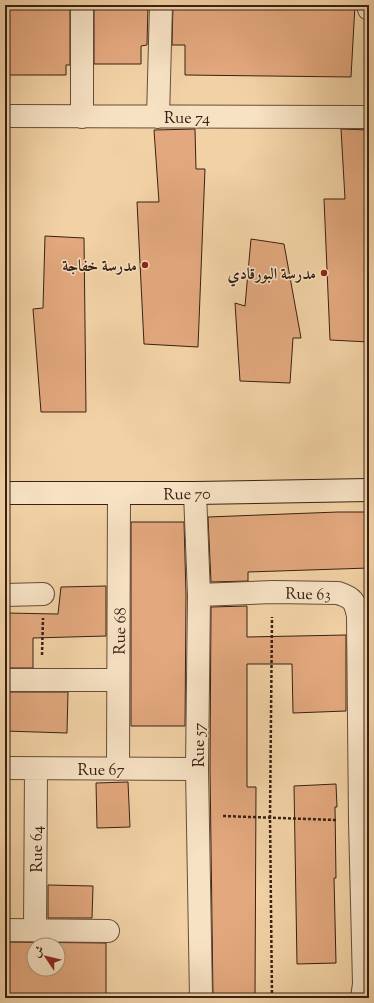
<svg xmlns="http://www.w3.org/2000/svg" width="374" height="1003" viewBox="0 0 374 1003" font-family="'Sorts Mill Goudy',Amiri,serif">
	<rect width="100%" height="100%" fill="#f2d2a5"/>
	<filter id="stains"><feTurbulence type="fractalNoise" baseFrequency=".005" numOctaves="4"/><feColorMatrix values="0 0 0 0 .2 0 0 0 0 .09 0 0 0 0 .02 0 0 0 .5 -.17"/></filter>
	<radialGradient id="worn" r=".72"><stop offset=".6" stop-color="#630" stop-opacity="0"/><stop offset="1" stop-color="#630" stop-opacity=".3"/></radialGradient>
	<!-- building -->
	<path fill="#e3a87e" stroke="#372115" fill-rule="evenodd" d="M8,5H70V65H66V75H9Z
		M94,5H148L147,45L141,46V64H94Z
		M173,5H355L351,77L185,75V45H172Z
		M195,129L196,169H205L198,347L144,344L137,202H159L154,130Z
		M341,129L369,130V342L330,340L324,199H345Z
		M45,236L84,238L86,412H41L33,309L43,308Z
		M251,239L284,244L301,338H293L290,383L240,381L235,303L245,306Z
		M338,512H369V568L248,572V581L211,582L208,517Z
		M131,522H184L186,595L185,726H131Z
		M106,586V636L33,638V668H6V613L58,614L61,587Z
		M247,606V637L346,635V711L293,713L292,664H247V787H256L255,998H213L210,769L211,607Z
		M5,692H68L67,733L5,731Z
		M128,782L130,827L97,828L96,783Z
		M336,784L337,807H335L336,878H334L336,963L297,964L294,786Z
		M48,885L93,886L92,918H48Z
		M5,942L106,943V998H5ZM34,945H58V969H34Z"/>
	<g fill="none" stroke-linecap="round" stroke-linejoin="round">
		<defs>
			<path id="street" d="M82,5V117
				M368,5L369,9
				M5,116L369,117
				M158,117L161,5
				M195,493L199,595L197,769L201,998
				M5,595L43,594
				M199,595L273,592L338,593C353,598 355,601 358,616L360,821L364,984L362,998
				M5,680H118
				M5,768L197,769
				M118,769L119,493
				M5,930L108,931
				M35,930L36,769"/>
			<path id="secondary" d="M5,493H195L369,490"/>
		</defs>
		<!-- street casing -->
		<use href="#street" stroke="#664d39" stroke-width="24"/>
		<!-- secondary casing -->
		<use href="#secondary" stroke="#372115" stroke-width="24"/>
		<!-- path -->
		<path stroke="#372115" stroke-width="2.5" stroke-dasharray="3 2" stroke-linecap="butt" d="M42,655L43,618
			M223,816L336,820
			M272,998L270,817L272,617"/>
		<!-- street -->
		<use href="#street" stroke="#f7e2c4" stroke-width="22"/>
		<!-- secondary -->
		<use href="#secondary" stroke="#f7e2c4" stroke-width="22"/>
	</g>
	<!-- markers -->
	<g fill="#8f2418" stroke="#f7e2c4" stroke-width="1.5">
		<circle cx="145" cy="265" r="4"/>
		<circle cx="324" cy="273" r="4"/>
	</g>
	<g text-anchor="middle" stroke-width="3" stroke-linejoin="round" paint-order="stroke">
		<!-- street labels -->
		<g font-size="16" fill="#372115" stroke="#f7e2c4">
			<text x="187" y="123">Rue 74</text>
			<text transform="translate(187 493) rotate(-1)" y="6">Rue 70</text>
			<text transform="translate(308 593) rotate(1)" y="6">Rue 63</text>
			<text transform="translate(119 631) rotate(-89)" y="6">Rue 68</text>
			<text transform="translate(198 745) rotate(-90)" y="6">Rue 57</text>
			<text x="101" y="775">Rue 67</text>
			<text transform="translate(36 849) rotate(-90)" y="6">Rue 64</text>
		</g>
		<!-- poi labels -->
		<g font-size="16" font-weight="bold" fill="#372115" stroke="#f7e2c4" text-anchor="end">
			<text x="137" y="271">مدرسة خفاجة</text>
			<text x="316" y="279">مدرسة البورقادي</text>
		</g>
	</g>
	<!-- margin -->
	<rect width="374" height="1003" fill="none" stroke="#f2d2a5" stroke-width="20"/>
	<rect x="6" y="6" width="362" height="991" fill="none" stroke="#372115" stroke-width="2"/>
	<rect x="10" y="10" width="354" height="983" fill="none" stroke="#372115"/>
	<!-- north arrow -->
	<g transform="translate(46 957) rotate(305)"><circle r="19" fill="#f7e2c4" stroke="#aa957e"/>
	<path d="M0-3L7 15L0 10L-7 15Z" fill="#8f2418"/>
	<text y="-6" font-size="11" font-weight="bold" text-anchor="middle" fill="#372115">ش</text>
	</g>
	<rect width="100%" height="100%" filter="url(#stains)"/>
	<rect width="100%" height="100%" fill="url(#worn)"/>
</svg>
